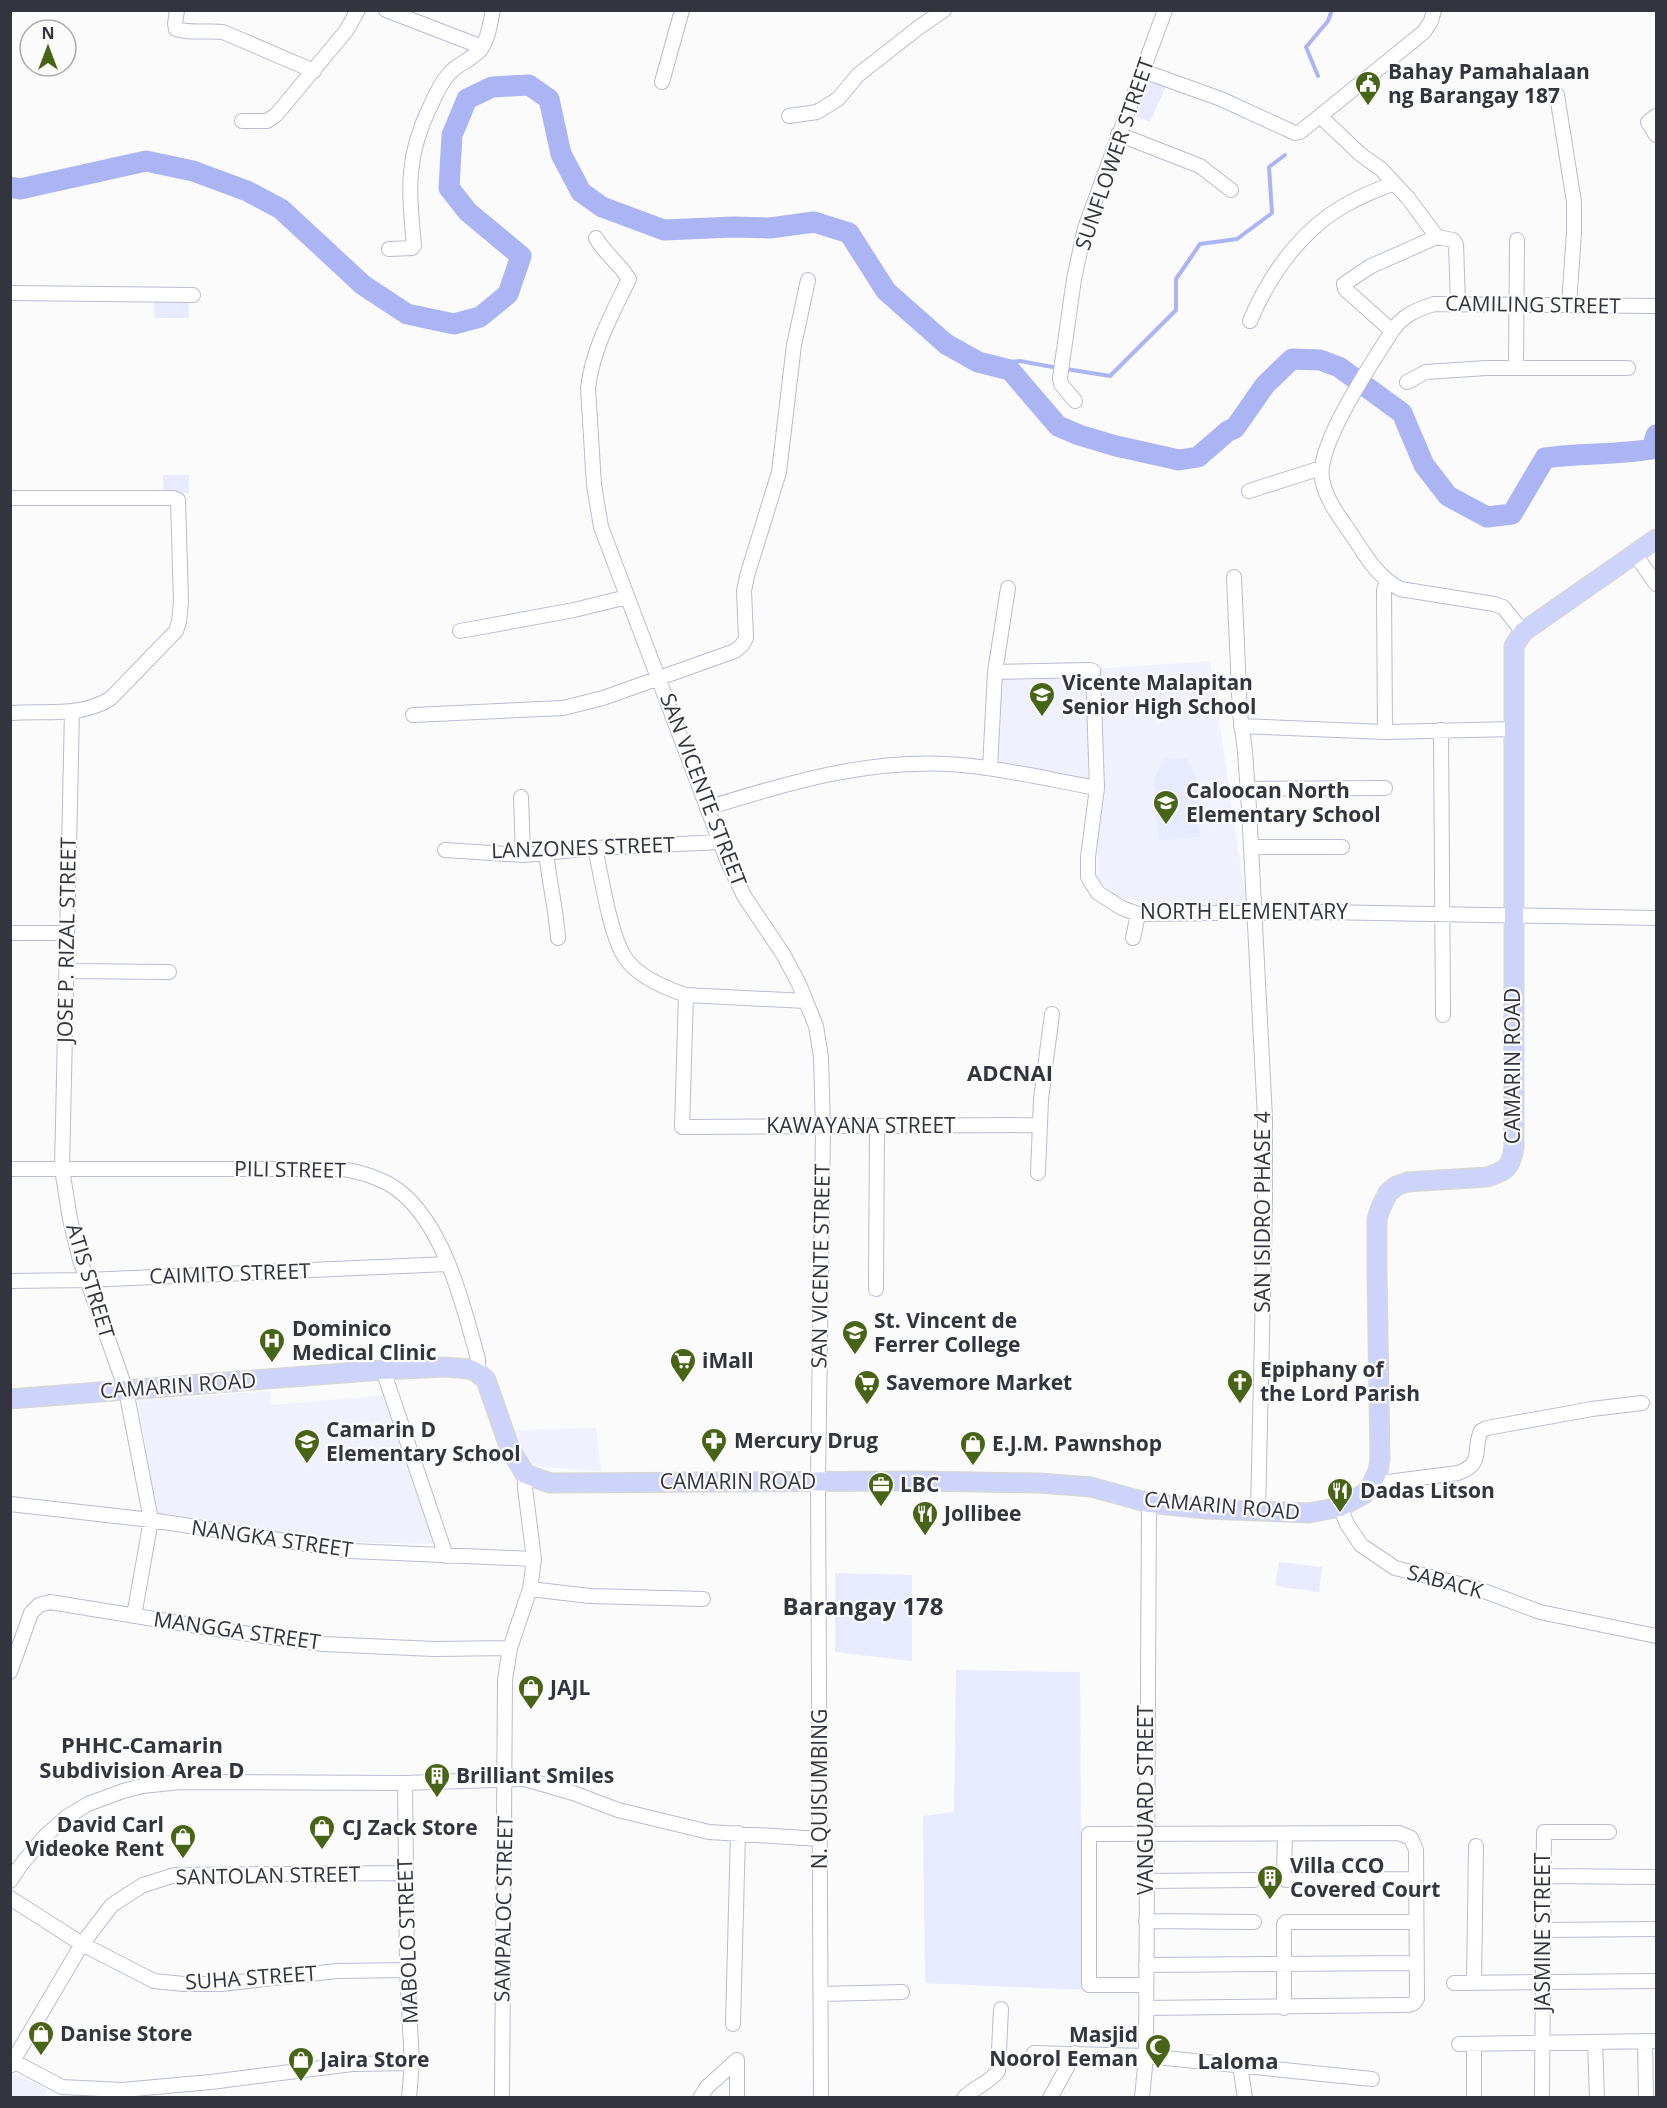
<svg xmlns="http://www.w3.org/2000/svg" width="1667" height="2108" viewBox="0 0 1667 2108" font-family="'Open Sans',sans-serif">
	<rect width="100%" height="100%" fill="#fbfbfb"/>
	<!-- built -->
	<path fill="#eff2fe" d="M1210,661L1247,907L1142,903L1110,894L1097,876L1098,776L1095,669Z
		M1088,670V779L997,763L996,673Z
		M270,1391L271,1405L386,1395L433,1544L314,1542L208,1525L157,1514L138,1401Z
		M596,1428L601,1471L528,1466L515,1430Z
		M14,2074L47,2089L44,2097H11V2081Z"/>
	<!-- green -->
	<path fill="#e8ebff" d="M1148,75L1167,84L1150,122L1130,114Z
		M154,298L189,299V318H154Z
		M163,475H189V493H163Z
		M1186,758L1196,776L1200,837L1159,840L1154,779L1164,759Z
		M1279,1562L1322,1567L1319,1592L1275,1586Z
		M835,1573L912,1575V1661L835,1652Z
		M956,1670L1080,1672L1082,1990L925,1983L923,1816L954,1812Z"/>
	<g fill="none" stroke-linecap="round" stroke-linejoin="round">
		<!-- stream -->
		<path stroke="#abb5f4" stroke-width="4" d="M1318,76L1306,47L1328,21L1332,10
			M988,364L1020,361L1058,368
			M1066,369L1110,376L1176,310V279L1200,244L1237,239L1272,213L1269,167L1285,155"/>
		<!-- river -->
		<path stroke="#abb5f4" stroke-width="21" d="M10,187L20,189L146,161L193,171L247,191L281,209L363,285L407,314L454,324L480,317L508,294L521,256L468,212L449,188L452,135L467,99L492,87L529,85L549,99L561,154L581,192L602,207L664,230L733,227L770,228L814,222L849,233L886,291L946,344L978,362L1010,370L1058,426L1079,435L1116,446L1179,460L1198,457L1228,431L1235,428L1265,385L1292,359L1320,360L1339,367L1402,413L1424,465L1448,496L1487,517L1512,514L1545,458C1581,453 1617,455 1652,449L1656,435"/>
		<defs>
			<path id="minor" d="M177,10L175,24L176,29C193,34 206,30 223,32L314,71
				M386,10L482,47
				M1143,71L1221,99L1295,133L1300,132L1424,32L1431,21L1434,10
				M662,82L682,10
				M1557,95L1574,202V232L1569,305
				M789,116L817,112L838,99L858,75L918,28L944,10
				M1320,116L1360,154L1381,169L1408,198L1437,237L1371,266L1344,284L1345,289L1392,331
				M1656,116L1648,122L1656,135
				M242,121H267L276,115L346,31L358,10
				M1118,134L1200,166L1231,190
				M1437,237L1453,240L1456,244L1458,304
				M596,238C605,254 620,264 629,279C612,314 593,348 588,388L594,485L601,527L727,860L744,896L783,954L799,984L816,1026L821,1057L823,1127L818,1481L821,2098
				M389,249L412,248L414,246C409,191 405,158 430,107C435,96 440,84 448,75C456,65 468,61 477,53C488,44 490,23 493,10
				M10,293L193,295
				M1250,321C1270,273 1304,226 1351,202C1365,194 1380,189 1394,183
				M1516,367L1517,240
				M1407,382L1426,372L1486,368H1628
				M1075,401L1061,384L1060,378L1074,279L1085,228L1165,10
				M1249,491L1321,468
				M10,498H173L178,500L181,602L179,622L176,631L111,698C81,718 45,710 10,713
				M1635,554L1656,584
				M1234,577L1240,714L1245,751L1249,808L1265,1118V1204L1258,1511
				M460,631L574,610L627,597
				M1523,632L1503,607L1494,604L1400,589C1376,575 1367,558 1352,535C1340,518 1326,500 1322,479C1316,444 1373,362 1392,331C1403,315 1416,310 1434,304L1656,306
				M995,672L1090,670L1093,671L1097,788L1088,857V877L1098,893L1122,908L1138,914L1323,912L1656,918
				M72,711L62,1169L70,1219L80,1260L126,1390L151,1520L134,1616
				M413,715L563,708L603,698L735,651L742,645L746,638L744,591L747,576L779,472L794,345L808,280
				M1241,726L1385,732L1514,729
				M1441,730L1443,1015
				M1385,732L1384,590L1387,581
				M990,768L995,672L1008,588
				M1248,789L1385,788
				M521,797L523,855
				M707,808C790,782 874,757 962,765C1007,769 1052,780 1097,788
				M1251,847H1342
				M595,848C602,878 609,931 624,956C636,976 665,988 686,995L806,1001
				M445,850L523,855L595,848L720,842
				M546,852C549,881 556,909 558,938
				M10,933H67
				M1133,938L1138,914
				M67,971L169,972
				M686,995L682,1127L1040,1125
				M10,1169H343C363,1173 382,1178 398,1190C445,1226 463,1305 478,1359V1373
				M1038,1173L1041,1099L1052,1014
				M10,1281L87,1280L448,1264
				M876,1289L877,1126
				M383,1370L446,1556
				M1372,1484L1458,1473C1485,1463 1472,1451 1481,1431L1487,1428L1592,1409L1642,1403
				M10,1504L151,1520L351,1551L534,1559
				M1340,1507L1347,1524L1361,1545L1395,1568L1476,1588L1540,1612L1656,1636
				M530,1589L590,1596L703,1599
				M10,1672L31,1613L39,1605L50,1602L228,1631L323,1644L434,1649L510,1648
				M405,1783L407,1970L412,2063L409,2098
				M1284,1876L1285,1834
				M1543,1876L1656,1877
				M1286,1880L1415,1879
				M10,1881L20,1866L45,1836L68,1816L88,1804L123,1791L142,1786L181,1782L405,1783L525,1779L573,1793L618,1810L709,1832L820,1839
				M1146,1881L1254,1880
				M10,1898L82,1944L154,1981L184,1984H221L337,1971L407,1970
				M1146,1921L1254,1922
				M1286,1922H1415
				M1543,1930L1656,1929
				M1146,1965L1416,1963
				M1454,1983L1656,1981
				M1474,1983L1476,1846
				M1146,1985H1089V1834L1399,1833L1411,1838L1416,1850L1417,1998C1414,2006 1408,2005 1401,2005L1146,2008
				M821,1994L902,1992
				M1284,2008V1924
				M733,2024L738,1833
				M1645,2041L1646,2098
				M1595,2042L1597,2098
				M1459,2044L1656,2041
				M1474,2044V2098
				M1034,2053L1146,2056L1372,2079
				M13,2061L62,2087L122,2090L211,2082L352,2064L412,2063
				M1240,2065L1245,2098
				M10,2066L82,1944L112,1905L143,1885L175,1875L405,1873
				M502,2098L505,1680L510,1648L530,1589L534,1559L525,1488V1474
				M700,2098L707,2087L737,2060
				M737,2098V2060
				M964,2098C974,2087 991,2082 998,2071L1001,2009
				M1050,2098L1075,2053
				M1142,2098L1146,2056L1149,1503
				M1542,2098L1544,1832H1609"/>
			<path id="major" d="M10,1399L383,1370L445,1367L470,1369L478,1373L486,1380L510,1449L525,1474L550,1483L919,1481L1039,1483L1091,1487L1149,1503L1206,1509L1309,1513L1340,1507L1364,1494L1372,1484L1378,1471L1380,1459L1377,1275V1219L1381,1207L1388,1193L1396,1186L1407,1182L1487,1177C1506,1171 1511,1168 1514,1147V646L1523,632L1656,539"/>
		</defs>
		<!-- minor casing -->
		<use href="#minor" stroke="#b8bcd4" stroke-width="16"/>
		<!-- major casing -->
		<use href="#major" stroke="#d6d7d8" stroke-width="21"/>
		<!-- minor -->
		<use href="#minor" stroke="#fff" stroke-width="14"/>
		<!-- major -->
		<use href="#major" stroke="#ced3fb" stroke-width="18"/>
	</g>
	<!-- icons -->
	<defs>
		<symbol id="civic-pin" viewBox="-11 -11 22 30"><path d="M0 17L-7.5 6A9.5 9.5 0 1 1 7.5 6Z" fill="#486417" stroke="#fbfbfb"/><path d="M-.6-6.5H3V-4.5H.6V-3L4-1V1h2V6H-6V1h2V-1L-.6-3ZM-1.2 2.5V6h2.4V2.5Z" fill="#fff"/></symbol>
		<symbol id="school-pin" viewBox="-11 -11 22 30"><path d="M0 17L-7.5 6A9.5 9.5 0 1 1 7.5 6Z" fill="#486417" stroke="#fbfbfb"/><path d="M0-5L7-2L0 1L-7-2ZM-4 1L0 2.5L4 1V4Q0 6-4 4Z" fill="#fff"/></symbol>
		<symbol id="university-pin" viewBox="-11 -11 22 30"><path d="M0 17L-7.5 6A9.5 9.5 0 1 1 7.5 6Z" fill="#486417" stroke="#fbfbfb"/><path d="M0-5L7-2L0 1L-7-2ZM-4 1L0 2.5L4 1V4Q0 6-4 4Z" fill="#fff"/></symbol>
		<symbol id="hospital-pin" viewBox="-11 -11 22 30"><path d="M0 17L-7.5 6A9.5 9.5 0 1 1 7.5 6Z" fill="#486417" stroke="#fbfbfb"/><path d="M-5-5h3v3.5h4V-5h3V5h-3V1.5h-4V5h-3Z" fill="#fff"/></symbol>
		<symbol id="supermarket-pin" viewBox="-11 -11 22 30"><path d="M0 17L-7.5 6A9.5 9.5 0 1 1 7.5 6Z" fill="#486417" stroke="#fbfbfb"/><path d="M-6-5.5h2.5l.6 2H6L4.5 2H-2.5L-4.4-4H-6ZM-1.5 3.2a1.3 1.3 0 1 0 .1 0ZM3 3.2a1.3 1.3 0 1 0 .1 0Z" fill="#fff"/></symbol>
		<symbol id="church-pin" viewBox="-11 -11 22 30"><path d="M0 17L-7.5 6A9.5 9.5 0 1 1 7.5 6Z" fill="#486417" stroke="#fbfbfb"/><path d="M-1.2-6h2.4v3.5h3.3v2.4h-3.3V6h-2.4V-.1h-3.3v-2.4h3.3Z" fill="#fff"/></symbol>
		<symbol id="pharmacy-pin" viewBox="-11 -11 22 30"><path d="M0 17L-7.5 6A9.5 9.5 0 1 1 7.5 6Z" fill="#486417" stroke="#fbfbfb"/><path d="M-2-6h4v4h4v4h-4v4h-4v-4h-4v-4h4Z" fill="#fff"/></symbol>
		<symbol id="shop-pin" viewBox="-11 -11 22 30"><path d="M0 17L-7.5 6A9.5 9.5 0 1 1 7.5 6Z" fill="#486417" stroke="#fbfbfb"/><path d="M-5-2.5h2.3a2.7 3.5 0 0 1 5.4 0H5L5.5 6h-11ZM-1.5-2.5h3a1.5 2.3 0 0 0-3 0Z" fill="#fff"/></symbol>
		<symbol id="office-pin" viewBox="-11 -11 22 30"><path d="M0 17L-7.5 6A9.5 9.5 0 1 1 7.5 6Z" fill="#486417" stroke="#fbfbfb"/><path d="M-6-3h4V-5.5h4V-3h4V5H-6ZM-1-4.5V-3h2v-1.5ZM-6 0V1H6V0Z" fill="#fff"/></symbol>
		<symbol id="restaurant-pin" viewBox="-11 -11 22 30"><path d="M0 17L-7.5 6A9.5 9.5 0 1 1 7.5 6Z" fill="#486417" stroke="#fbfbfb"/><path d="M-5-6h1v4h1v-4h1v4h1v-4h1v5L-1.5 .5V6h-2V.5L-5-1ZM5-6V6H3V1.5H1.5Q1.5-4 5-6Z" fill="#fff"/></symbol>
		<symbol id="building-pin" viewBox="-11 -11 22 30"><path d="M0 17L-7.5 6A9.5 9.5 0 1 1 7.5 6Z" fill="#486417" stroke="#fbfbfb"/><path d="M-4-6H4V6H1V3H-1V6H-4ZM-2.5-4.3h1.7v1.8h-1.7ZM.8-4.3h1.7v1.8H.8ZM-2.5-1h1.7V.8h-1.7ZM.8-1h1.7V.8H.8Z" fill="#fff"/></symbol>
		<symbol id="mosque-pin" viewBox="-11 -11 22 30"><path d="M0 17L-7.5 6A9.5 9.5 0 1 1 7.5 6Z" fill="#486417" stroke="#fbfbfb"/><path d="M3.5-4.9A6 6 0 1 0 3.5 4.9A5 5 0 1 1 3.5-4.9Z" fill="#fff"/></symbol>
	</defs>
	<g fill-rule="evenodd">
		<use href="#civic-pin" x="1353" y="69" width="30" height="40"/>
		<use href="#school-pin" x="1027" y="680" width="30" height="40"/>
		<use href="#school-pin" x="1151" y="788" width="30" height="40"/>
		<use href="#university-pin" x="840" y="1318" width="30" height="40"/>
		<use href="#hospital-pin" x="257" y="1326" width="30" height="40"/>
		<use href="#supermarket-pin" x="668" y="1346" width="30" height="40"/>
		<use href="#church-pin" x="1225" y="1367" width="30" height="40"/>
		<use href="#supermarket-pin" x="852" y="1368" width="30" height="40"/>
		<use href="#pharmacy-pin" x="699" y="1426" width="30" height="40"/>
		<use href="#school-pin" x="292" y="1427" width="30" height="40"/>
		<use href="#shop-pin" x="958" y="1429" width="30" height="40"/>
		<use href="#office-pin" x="866" y="1470" width="30" height="40"/>
		<use href="#restaurant-pin" x="1325" y="1476" width="30" height="40"/>
		<use href="#restaurant-pin" x="910" y="1499" width="30" height="40"/>
		<use href="#shop-pin" x="516" y="1673" width="30" height="40"/>
		<use href="#building-pin" x="422" y="1761" width="30" height="40"/>
		<use href="#shop-pin" x="307" y="1813" width="30" height="40"/>
		<use href="#shop-pin" x="168" y="1822" width="30" height="40"/>
		<use href="#building-pin" x="1255" y="1863" width="30" height="40"/>
		<use href="#shop-pin" x="26" y="2019" width="30" height="40"/>
		<use href="#mosque-pin" x="1143" y="2032" width="30" height="40"/>
		<use href="#shop-pin" x="286" y="2045" width="30" height="40"/>
	</g>
	<g text-anchor="middle" stroke-width="4.5" stroke-linejoin="round" paint-order="stroke">
		<!-- poi labels -->
		<g font-size="21" font-weight="bold" fill="#33353e" stroke="#fbfbfb" text-anchor="start">
			<text x="1388" y="79">Bahay Pamahalaan<tspan x="1388" dy="24">ng Barangay 187</tspan></text>
			<text x="1062" y="690">Vicente Malapitan<tspan x="1062" dy="24">Senior High School</tspan></text>
			<text x="1186" y="798">Caloocan North<tspan x="1186" dy="24">Elementary School</tspan></text>
			<text x="874" y="1328">St. Vincent de<tspan x="874" dy="24">Ferrer College</tspan></text>
			<text x="292" y="1336">Dominico<tspan x="292" dy="24">Medical Clinic</tspan></text>
			<text x="702" y="1368">iMall</text>
			<text x="1260" y="1377">Epiphany of<tspan x="1260" dy="24">the Lord Parish</tspan></text>
			<text x="886" y="1390">Savemore Market</text>
			<text x="326" y="1437">Camarin D<tspan x="326" dy="24">Elementary School</tspan></text>
			<text x="734" y="1448">Mercury Drug</text>
			<text x="992" y="1451">E.J.M. Pawnshop</text>
			<text x="900" y="1492">LBC</text>
			<text x="1360" y="1498">Dadas Litson</text>
			<text x="944" y="1521">Jollibee</text>
			<text x="550" y="1695">JAJL</text>
			<text x="456" y="1783">Brilliant Smiles</text>
			<text x="164" y="1832" text-anchor="end">David Carl<tspan x="164" dy="24">Videoke Rent</tspan></text>
			<text x="342" y="1835">CJ Zack Store</text>
			<text x="1290" y="1873">Villa CCO<tspan x="1290" dy="24">Covered Court</tspan></text>
			<text x="60" y="2041">Danise Store</text>
			<text x="1138" y="2042" text-anchor="end">Masjid<tspan x="1138" dy="24">Noorol Eeman</tspan></text>
			<text x="320" y="2067">Jaira Store</text>
		</g>
		<!-- street labels -->
		<g font-size="21" fill="#33353e" stroke="#fbfbfb">
			<text transform="translate(1115 154) rotate(-71)" y="7">SUNFLOWER STREET</text>
			<text transform="translate(1533 305) rotate(1)" y="7">CAMILING STREET</text>
			<text transform="translate(703 790) rotate(69)" y="7">SAN VICENTE STREET</text>
			<text transform="translate(583 848) rotate(-2)" y="7">LANZONES STREET</text>
			<text x="1244" y="919">NORTH ELEMENTARY</text>
			<text transform="translate(67 940) rotate(-89)" y="7">JOSE P. RIZAL STREET</text>
			<text transform="translate(1513 1066) rotate(-90)" y="7">CAMARIN ROAD</text>
			<text x="861" y="1133">KAWAYANA STREET</text>
			<text transform="translate(290 1170) rotate(1)" y="7">PILI STREET</text>
			<text transform="translate(1263 1212) rotate(-90)" y="7">SAN ISIDRO PHASE 4</text>
			<text transform="translate(821 1266) rotate(-89)" y="7">SAN VICENTE STREET</text>
			<text transform="translate(230 1274) rotate(-2)" y="7">CAIMITO STREET</text>
			<text transform="translate(90 1281) rotate(73)" y="7">ATIS STREET</text>
			<text transform="translate(178 1386) rotate(-4)" y="7">CAMARIN ROAD</text>
			<text x="738" y="1489">CAMARIN ROAD</text>
			<text transform="translate(1222 1506) rotate(5)" y="7">CAMARIN ROAD</text>
			<text transform="translate(272 1539) rotate(8)" y="7">NANGKA STREET</text>
			<text transform="translate(1445 1582) rotate(15)" y="7">SABACK</text>
			<text transform="translate(237 1631) rotate(8)" y="7">MANGGA STREET</text>
			<text transform="translate(820 1789) rotate(-90)" y="7">N. QUISUMBING</text>
			<text transform="translate(1146 1800) rotate(-90)" y="7">VANGUARD STREET</text>
			<text transform="translate(268 1876) rotate(-1)" y="7">SANTOLAN STREET</text>
			<text transform="translate(504 1909) rotate(-89)" y="7">SAMPALOC STREET</text>
			<text transform="translate(1543 1932) rotate(-90)" y="7">JASMINE STREET</text>
			<text transform="translate(408 1941) rotate(-92)" y="7">MABOLO STREET</text>
			<text transform="translate(251 1978) rotate(-4)" y="7">SUHA STREET</text>
		</g>
		<!-- neighbourhood labels -->
		<g font-size="22" font-weight="bold" fill="#33353e" stroke="#fbfbfb">
			<text x="1010" y="1081">ADCNAI</text>
			<text x="142" y="1753">PHHC-Camarin<tspan x="142" dy="25">Subdivision Area D</tspan></text>
			<text x="1238" y="2069">Laloma</text>
		</g>
		<!-- quarter labels -->
		<g font-size="24" font-weight="bold" fill="#33353e" stroke="#fbfbfb">
			<text x="863" y="1615">Barangay 178</text>
		</g>
	</g>
	<!-- border -->
	<rect width="1667" height="2108" fill="none" stroke="#33353e" stroke-width="24"/>
	<!-- north arrow -->
	<g transform="translate(48 48)"><circle r="28" fill="#fbfbfb" stroke="#abacaf" stroke-width="1.5"/>
	<path d="M0-4.5L10 22L0 15L-10 22Z" fill="#486417"/>
	<text y="-9" font-size="16" font-weight="bold" text-anchor="middle" fill="#33353e">N</text>
	</g>
</svg>
